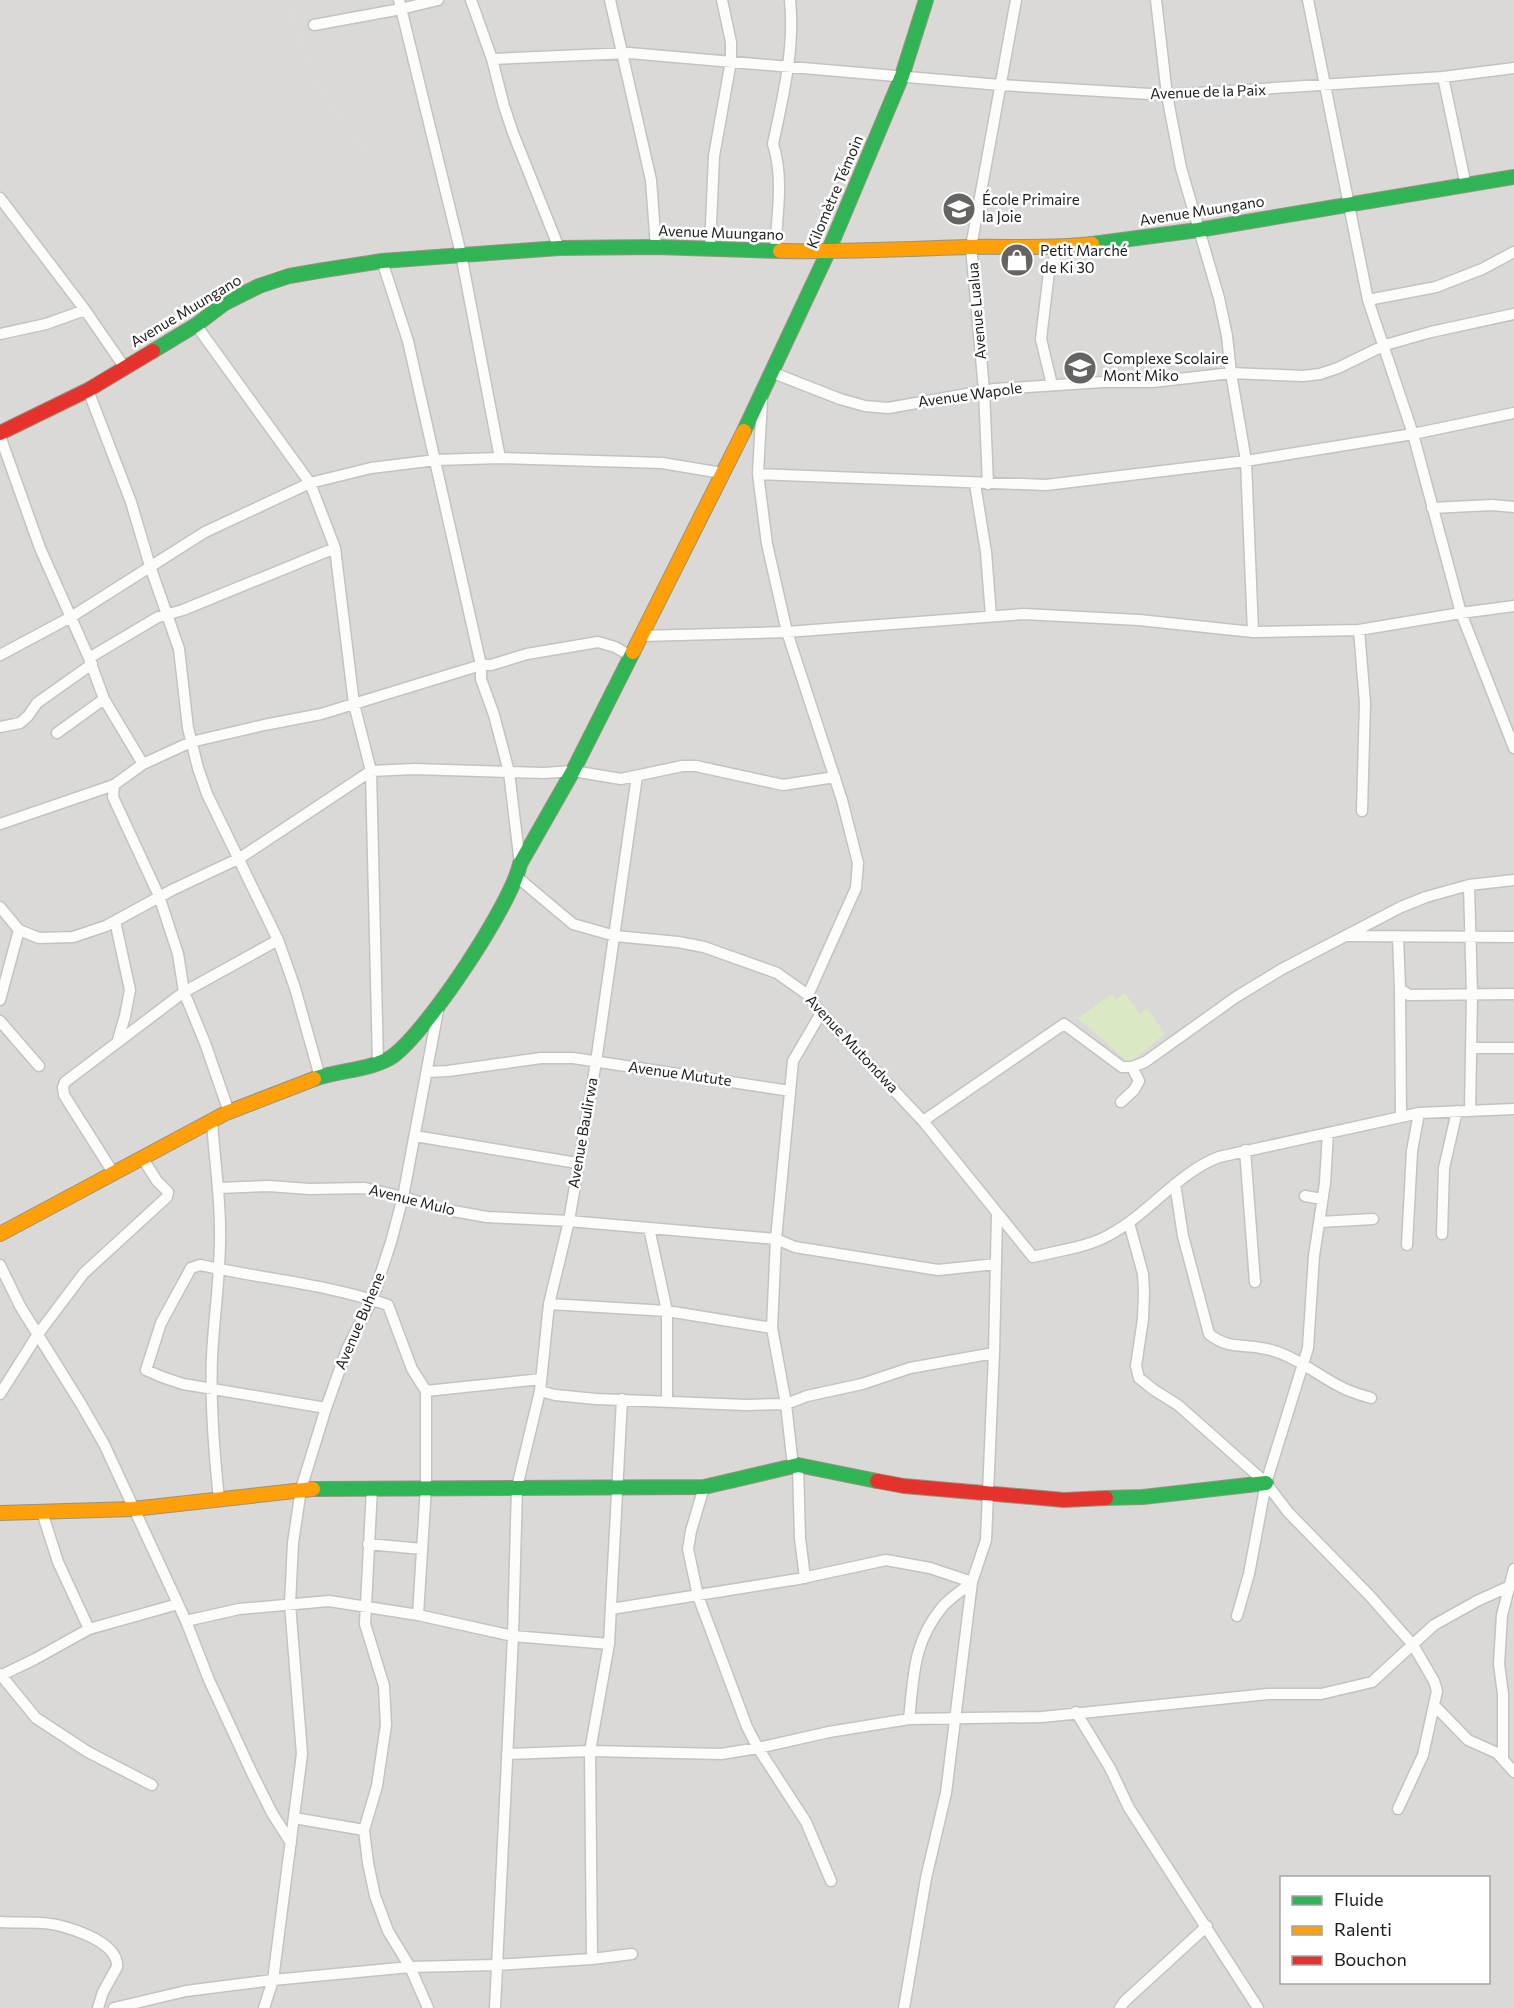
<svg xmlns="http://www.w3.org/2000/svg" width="1514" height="2008" viewBox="0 0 1514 2008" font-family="Commissioner,sans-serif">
	<rect width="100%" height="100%" fill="#ebe9e6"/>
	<!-- residential -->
	<path fill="#dad9d7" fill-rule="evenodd" d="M287,0H1514V2008H0V191L126,361L217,286L223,284L233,286L311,260L372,160L312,78ZM1282,1878H1488V1982H1282Z"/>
	<!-- airport -->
	<path fill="#dbd9d5" d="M0,0H287L312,78L372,160L403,217L408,239L406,245L311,260L233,286L222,284L213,291L214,300L208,308L126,361L0,191Z"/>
	<!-- grass -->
	<path fill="#dae9c4" d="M1125,993L1140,1014L1147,1008L1165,1034L1129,1063L1078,1018L1112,994L1116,1000Z"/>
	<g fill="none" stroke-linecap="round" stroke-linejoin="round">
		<defs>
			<path id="street" d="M399,0L461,254L500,458
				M471,0L492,59L504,106L513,133L559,248
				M610,0L651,180L656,247
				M1156,0L1167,95L1181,168L1219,298L1227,336L1231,373L1246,461L1253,632
				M1308,0L1368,300L1413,434L1461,613L1514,748
				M314,25L401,9L438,0
				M492,59L629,53L1000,85L1167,95L1443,77L1514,68
				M1443,77L1466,186
				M0,198L85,310L125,368
				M710,248L714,156L731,61V42L722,0
				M775,250C777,216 784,178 773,144C783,97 795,48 790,0
				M382,261L408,341L481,665V679L494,715L509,772L520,864
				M1368,300L1436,287L1482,269L1514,252
				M196,325L310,483L335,548L354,704L371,771L378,1063
				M0,334L46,324L85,310
				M771,372L840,399L865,406L888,408L995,389L1103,382H1153L1231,373L1303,376L1320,374L1338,368L1385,345L1431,332L1514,314
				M1052,385L1041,339L1049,272L1059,248
				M88,390L131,502L150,566L179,649L188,728L198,768L207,794L278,940L295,988L320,1077
				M762,399L758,474L767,544L787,632L842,800L858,863L856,888L808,995
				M0,436L40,548L89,658L104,699L143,764
				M758,474L1046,485L1246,461L1413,434L1514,413
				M975,484L986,552L991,616
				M988,484L984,390L971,247L1016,0
				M1432,508L1492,505L1514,507
				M1359,630L1365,703L1362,811
				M641,636L787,632L1024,614L1139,620L1253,632L1359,630L1461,613L1514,606
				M0,655L71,617L205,532L310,483L371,468L436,460L500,458L662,463L722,473
				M89,658L158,617L183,610L335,548
				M0,727L20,723L28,716L37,703L92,664
				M57,733L104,699
				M114,785L113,797L159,896L178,954L184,992L205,1043L229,1112
				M0,824L114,785L143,764L191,742L264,725L321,714L481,665H491L527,654L598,642L615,647L631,656
				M517,877L573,924L615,936L678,942L704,947L777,973L808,995L821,1013L923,1121L1033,1257C1056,1251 1089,1247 1109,1235C1149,1214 1177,1173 1219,1157L1419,1113L1514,1109
				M1469,885L1472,994L1470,1111
				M0,907L19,930L39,938L73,937L106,926L172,890L240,858L371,771L414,769L544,773L573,771L621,779L682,766H696L783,785L835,777
				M115,921L130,990L125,1016L118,1040
				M1349,936L1514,937
				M1398,937L1400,989L1409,995L1514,994
				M1400,989L1401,1117
				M0,1000L19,930
				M0,1021L39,1066
				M1471,1048H1514
				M427,1072L448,1071L541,1058H573L790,1091
				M1121,1102L1134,1090L1139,1081L1132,1067
				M212,1120C214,1157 220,1193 220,1229C221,1272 214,1315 212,1357C210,1405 214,1452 219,1499
				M923,1121L1064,1024L1122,1067H1132L1145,1062L1236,997L1282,969L1401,907L1426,897L1469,885L1514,880
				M415,1136L577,1163
				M1245,1150L1255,1282
				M114,1174L64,1095L63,1087L65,1082L184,992L278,940
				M1175,1184L1183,1236L1209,1334C1228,1349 1240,1344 1261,1348C1291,1352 1315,1374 1341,1387C1350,1392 1361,1395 1371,1398
				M219,1188L269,1186L309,1189L365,1188L403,1197L442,1209L487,1217L569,1221L776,1239L795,1247L938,1270L996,1264
				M1305,1196L1322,1199
				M1320,1222L1373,1219
				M1129,1223L1143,1274L1144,1290L1143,1319L1136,1366L1139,1378L1154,1390L1178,1405L1266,1483L1288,1512L1370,1596L1413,1645L1434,1681L1437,1691L1423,1755L1398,1809
				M649,1228L667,1311V1400
				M1442,1234L1444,1168L1457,1111
				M1407,1245L1412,1151L1419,1113
				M0,1265L20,1306L81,1404L104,1444L186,1621L209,1680L251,1771L272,1813L291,1843
				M549,1304L667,1311L772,1328
				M426,1391L541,1379
				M540,1391L555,1395L596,1399L746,1405L786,1404L807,1396L862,1384L910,1368L994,1353
				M0,1394L38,1334L84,1273L167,1197L168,1192L157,1181L143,1159
				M326,1408L183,1384L162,1377L146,1370L161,1323L191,1268L200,1265C263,1279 327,1284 388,1305L412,1369L426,1391V1487L418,1615
				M798,1465L800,1538L805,1578
				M793,1466L786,1404L772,1328L776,1239L793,1061L821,1013
				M704,1487L691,1531L688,1549L698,1596L747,1727L758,1748L806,1822L831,1881
				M372,1488L365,1624L384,1686L386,1725L377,1786L364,1830L368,1863L375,1896L388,1931L410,1967L428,2008
				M42,1512L58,1562L89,1629
				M368,1544L422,1549
				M611,1609L798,1579L886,1560L930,1568L972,1582
				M1237,1616L1249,1574L1266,1483L1308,1348L1314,1256L1325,1183L1328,1133
				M186,1621L239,1609L329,1601L418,1615L513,1636L609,1644
				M0,1674L36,1718L88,1752L152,1785
				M0,1676L35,1659L89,1629L178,1604
				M1434,1705L1468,1740L1497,1753L1514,1772
				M1076,1712L1110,1768L1129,1808L1258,2008
				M909,1719C914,1674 913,1642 943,1606C951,1597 963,1590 972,1582
				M507,1754L590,1751L721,1754L758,1748L829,1732L909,1719L1042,1717L1268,1694H1321L1372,1682L1434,1625L1477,1601L1510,1586
				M1503,1760V1694L1499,1664L1502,1615L1514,1569
				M294,1818L364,1830
				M0,1922C14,1923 28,1922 42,1923C64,1924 119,1941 117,1967L103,1992L98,2008
				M592,1959L590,1751L609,1644L622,1399
				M114,2008L186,1991L273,1980L410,1967L496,1965L592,1959L632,1954
				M264,2008L273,1980L302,1754L290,1604L293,1543L301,1489L326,1408L347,1349L372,1300L391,1242L403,1197L439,1005
				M495,2008L513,1636L517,1487L540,1391L549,1304L569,1221L596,1062L637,776
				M904,2008L926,1878L946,1793L972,1582L986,1540L994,1353L997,1215
				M1120,2008L1125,2001L1207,1926"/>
			<path id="fast" d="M1092,244L1198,230L1514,177
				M153,351L196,325L225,303L259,286L289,276L324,270L382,261L559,248L656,247L780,251
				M744,431L828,252L902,76L926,0
				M314,1079C338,1070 373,1070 393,1056C428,1030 511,905 520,864L573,771L633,652
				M313,1489L704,1487L798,1465L877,1481
				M1106,1498L1143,1497L1266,1483"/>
			<path id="slow" d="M780,251C843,252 906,249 968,247C1010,246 1051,249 1092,244
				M633,652L744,431
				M0,1234L226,1113L314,1079
				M0,1513L133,1509L313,1489"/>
			<path id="jam" d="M0,433L88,390L153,351
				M877,1481L904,1486L1064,1500L1106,1498"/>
		</defs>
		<!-- street casing -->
		<use href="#street" stroke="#c4c3c2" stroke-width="13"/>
		<!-- fast casing -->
		<use href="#fast" stroke="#95957e" stroke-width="16"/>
		<!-- slow casing -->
		<use href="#slow" stroke="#95957e" stroke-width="16"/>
		<!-- jam casing -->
		<use href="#jam" stroke="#95957e" stroke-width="16"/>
		<!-- street -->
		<use href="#street" stroke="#fcfcfb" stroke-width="10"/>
		<!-- fast -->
		<use href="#fast" stroke="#30b455" stroke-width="14"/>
		<!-- slow -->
		<use href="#slow" stroke="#ff9f0a" stroke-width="14"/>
		<!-- jam -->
		<use href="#jam" stroke="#e5322d" stroke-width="14"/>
	</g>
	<!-- icons -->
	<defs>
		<symbol id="school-disc" viewBox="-11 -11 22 22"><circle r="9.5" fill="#656463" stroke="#fff"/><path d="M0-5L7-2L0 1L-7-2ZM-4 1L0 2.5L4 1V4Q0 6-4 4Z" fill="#fff"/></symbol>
		<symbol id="shop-disc" viewBox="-11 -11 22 22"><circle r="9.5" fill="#656463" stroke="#fff"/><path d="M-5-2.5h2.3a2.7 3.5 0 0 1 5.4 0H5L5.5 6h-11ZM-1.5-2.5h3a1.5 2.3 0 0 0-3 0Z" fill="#fff"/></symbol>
	</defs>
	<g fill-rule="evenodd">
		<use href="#school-disc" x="940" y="190" width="38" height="38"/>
		<use href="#shop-disc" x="998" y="241" width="38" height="38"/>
		<use href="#school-disc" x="1061" y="349" width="38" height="38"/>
	</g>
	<g text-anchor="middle" stroke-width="5" stroke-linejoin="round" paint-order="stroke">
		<!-- street labels -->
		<g font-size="15" fill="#1d1d1d" stroke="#fff">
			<text transform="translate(1208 92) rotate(-2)" y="5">Avenue de la Paix</text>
			<text transform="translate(835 192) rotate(-67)" y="5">Kilomètre Témoin</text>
			<text transform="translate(1202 211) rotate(-9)" y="5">Avenue Muungano</text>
			<text transform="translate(721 233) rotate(2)" y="5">Avenue Muungano</text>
			<text transform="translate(186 311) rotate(-31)" y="5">Avenue Muungano</text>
			<text transform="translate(977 311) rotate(-95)" y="5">Avenue Lualua</text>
			<text transform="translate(970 395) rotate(-8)" y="5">Avenue Wapole</text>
			<text transform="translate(852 1044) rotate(47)" y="5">Avenue Mutondwa</text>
			<text transform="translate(680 1074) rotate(8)" y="5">Avenue Mutute</text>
			<text transform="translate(583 1133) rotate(-80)" y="5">Avenue Baulirwa</text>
			<text transform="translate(412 1200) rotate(14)" y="5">Avenue Mulo</text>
			<text transform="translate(360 1321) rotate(-67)" y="5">Avenue Buhene</text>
		</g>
		<!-- poi labels -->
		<g font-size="15" fill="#1d1d1d" stroke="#fff" text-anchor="start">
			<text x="982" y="205">École Primaire<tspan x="982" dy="17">la Joie</tspan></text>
			<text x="1040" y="256">Petit Marché<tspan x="1040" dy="17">de Ki 30</tspan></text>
			<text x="1103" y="364">Complexe Scolaire<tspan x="1103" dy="17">Mont Miko</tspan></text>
		</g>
	</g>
	<!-- legend -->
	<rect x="1280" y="1876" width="210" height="108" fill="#ffffff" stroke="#a5a5a5" stroke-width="1.5"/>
	<rect x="1292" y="1896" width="30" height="9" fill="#30b455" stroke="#a5a5a5" stroke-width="1.5"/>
	<text x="1334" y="1906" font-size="18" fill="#1d1d1d">Fluide</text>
	<rect x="1292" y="1926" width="30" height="9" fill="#ff9f0a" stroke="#a5a5a5" stroke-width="1.5"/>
	<text x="1334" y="1936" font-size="18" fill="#1d1d1d">Ralenti</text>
	<rect x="1292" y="1956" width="30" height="9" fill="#e5322d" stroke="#a5a5a5" stroke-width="1.5"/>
	<text x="1334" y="1966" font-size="18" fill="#1d1d1d">Bouchon</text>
</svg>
